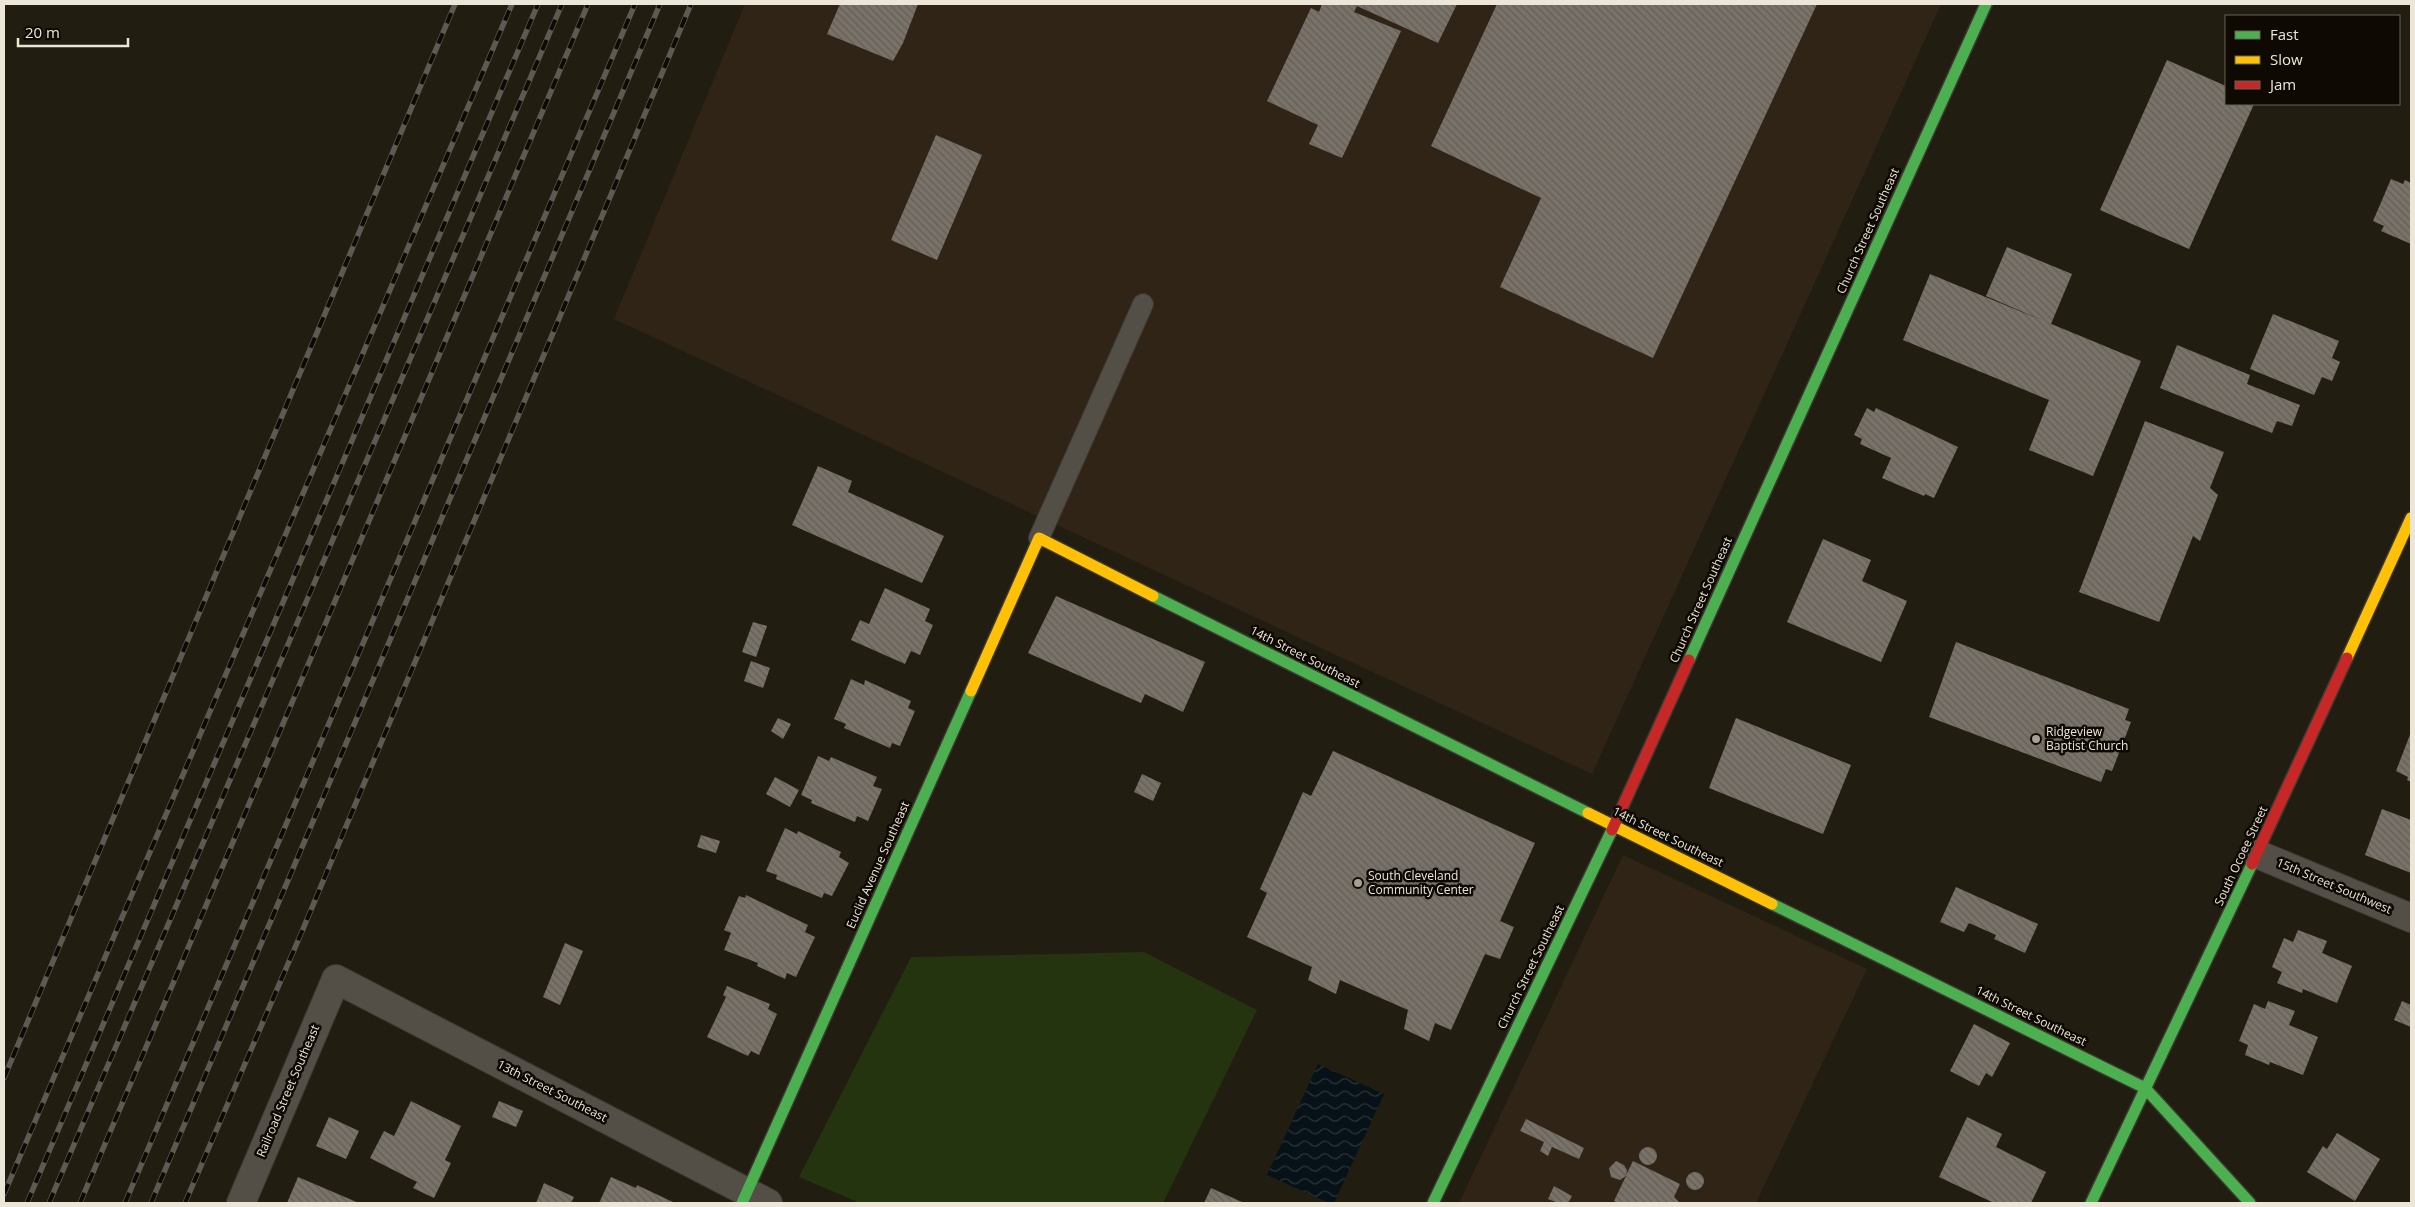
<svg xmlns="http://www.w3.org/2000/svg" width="2415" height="1207" viewBox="0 0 2415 1207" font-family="'Open Sans',sans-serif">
	<defs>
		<pattern id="water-waves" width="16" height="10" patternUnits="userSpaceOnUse" patternTransform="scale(1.25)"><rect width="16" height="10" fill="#071218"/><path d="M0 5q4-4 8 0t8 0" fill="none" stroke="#2b3439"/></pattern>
		<pattern id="building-back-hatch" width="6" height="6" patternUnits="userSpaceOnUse" patternTransform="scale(1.25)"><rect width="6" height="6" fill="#797269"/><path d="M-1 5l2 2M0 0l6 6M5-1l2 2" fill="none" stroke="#625e57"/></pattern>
	</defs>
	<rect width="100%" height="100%" fill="#221d11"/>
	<!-- industrial -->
	<path fill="#302417" d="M745,4H1941L1592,774L614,319Z
		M1623,855L1867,969L1756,1203H1459Z"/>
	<!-- pitch -->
	<path fill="#23340f" d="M1144,952L1257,1010L1163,1203H860L799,1177L911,957Z"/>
	<!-- water -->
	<path fill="url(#water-waves)" d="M1318,1064L1384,1094L1334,1203H1329L1267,1175Z"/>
	<!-- building -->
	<path fill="url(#building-back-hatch)" d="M840,4H918L903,43L893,61L827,34Z
		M1322,4H1457L1438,43L1357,6L1354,12L1401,31L1342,158L1309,144L1318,125L1267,101L1311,8L1319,12Z
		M1497,4H1817L1653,358L1500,287L1541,198L1431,146Z
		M2167,60L2226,86V104H2254L2189,249L2100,210Z
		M936,135L982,155L937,260L891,240Z
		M2391,179L2403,184L2405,180L2411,183V244L2381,231L2384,226L2373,221Z
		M2007,247L2072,274L2051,324L1986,296Z
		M1930,274L2141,361L2093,476L2029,450L2049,400L1903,340Z
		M2273,314L2339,341L2332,358L2340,362L2332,381L2322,377L2314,395L2250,369Z
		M2177,345L2250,375L2247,384L2300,405L2292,426L2277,421L2272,433L2160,388Z
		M1867,408L1874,412L1876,408L1958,447L1934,498L1925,494L1924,496L1882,478L1891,458L1860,444L1862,439L1854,435Z
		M2145,421L2224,452L2210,488L2218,495L2200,541L2193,536L2159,622L2079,592Z
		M818,466L852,481L848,492L944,536L922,583L792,525Z
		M1823,539L1871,560L1862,581L1907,601L1881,662L1787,622Z
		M885,588L930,609L925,621L933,625L920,655L911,651L905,664L851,640L860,620L869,624Z
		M1056,596L1205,662L1183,712L1145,694L1141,703L1028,653Z
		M753,622L767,626L756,657L742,652Z
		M1956,642L2129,709L2125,720L2131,722L2112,771L2106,769L2101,782L1929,717Z
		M751,661L770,668L763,688L744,681Z
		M851,679L864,685L865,680L911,701L908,708L915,711L900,746L892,743L890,748L844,728L846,724L834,719Z
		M778,718L791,724L783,739L771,731Z
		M1736,718L1851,765L1823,834L1709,788Z
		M2411,732V782L2407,780L2408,777L2396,771Z
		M1333,751L1535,843L1500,921L1514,927L1500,959L1485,954L1451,1030L1435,1023L1429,1041L1404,1029L1408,1010L1340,980L1336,994L1308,980L1312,967L1247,937L1267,893L1260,889L1303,792L1311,796Z
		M818,756L829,761L831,757L877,777L873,786L882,789L868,821L857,816L855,822L811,803L812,800L801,795Z
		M1142,774L1161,783L1153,801L1134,792Z
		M775,777L799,790L790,807L766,794Z
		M2382,809L2411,820V873L2365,855Z
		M785,828L797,834L798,831L841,852L839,857L849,863L832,896L824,893L822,898L776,879L777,875L766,871Z
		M701,835L720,841L716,853L697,847Z
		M1956,887L2038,924L2025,953L1994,939L1996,935L1969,923L1964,932L1940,922Z
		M746,895L808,925L805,932L815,937L796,977L787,973L785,979L757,966L758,963L724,950L731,933L724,930L739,896L745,898Z
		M2298,930L2327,941L2322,953L2352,966L2337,1003L2303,989L2302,993L2277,983L2282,972L2272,967L2284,938L2293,942Z
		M565,943L583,951L560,1005L543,997Z
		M727,986L770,1004L768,1009L777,1014L759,1055L751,1051L748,1056L707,1037L726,997L723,995Z
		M2268,1001L2295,1011L2289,1025L2318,1037L2303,1075L2270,1062L2269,1065L2245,1055L2248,1045L2239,1041L2254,1004L2265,1009Z
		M2402,1001L2411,1005V1027L2394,1020Z
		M1974,1024L2010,1043L1992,1077L1986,1073L1979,1086L1950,1071Z
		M411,1101L461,1126L445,1160L451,1163L434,1198L413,1188L417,1182L370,1158L384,1131L394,1136Z
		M499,1101L523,1111L516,1127L492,1117Z
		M329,1117L359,1131L346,1159L316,1146Z
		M1967,1117L2002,1134L1996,1147L2046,1172L2031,1203H1994L1939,1177Z
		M1526,1119L1584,1148L1579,1159L1552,1147L1548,1156L1540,1151L1544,1142L1520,1131Z
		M2337,1133L2380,1159L2355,1201L2307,1172L2323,1146L2327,1149Z
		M1639 1156a9 9 0 1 1 18 0a9 9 0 1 1-18 0Z
		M1616,1161L1624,1165L1627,1170L1626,1175L1633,1161L1680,1184L1674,1197L1680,1203H1618L1614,1201L1626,1176L1620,1180L1611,1177L1609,1168Z
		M1686 1181a9 9 0 1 1 18 0a9 9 0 1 1-18 0Z
		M298,1177L359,1203H287Z
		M611,1177L636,1188L637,1185L675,1203H599Z
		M544,1183L574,1197L571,1203H536Z
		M1554,1186L1572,1196L1568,1203H1558L1548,1199Z
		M1211,1188L1242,1202L1241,1203H1204Z"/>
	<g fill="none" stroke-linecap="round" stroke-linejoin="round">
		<defs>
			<path id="lane" d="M1039,538L1143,304"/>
			<path id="street" d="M2257,854L2411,918
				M241,1203L336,979L768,1203"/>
			<path id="fast" d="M1153,596L1588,813
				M1689,660L1986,4
				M1772,904L2145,1088L2250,1203
				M742,1203L971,691
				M1433,1203L1612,830
				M2091,1203L2252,864"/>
			<path id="slow" d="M2347,658L2411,518
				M971,691L1039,538L1153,596
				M1588,813L1772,904"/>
			<path id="jam" d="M1612,830L1689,660
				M2252,864L2347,658"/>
		</defs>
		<!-- lane casing -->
		<use href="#lane" stroke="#3c3830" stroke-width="22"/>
		<!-- street casing -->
		<use href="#street" stroke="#3c3830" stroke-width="30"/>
		<!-- fast casing -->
		<use href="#fast" stroke="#3c3830" stroke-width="14"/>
		<!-- slow casing -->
		<use href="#slow" stroke="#3c3830" stroke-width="14"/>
		<!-- jam casing -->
		<use href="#jam" stroke="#3c3830" stroke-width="14"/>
		<!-- lane -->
		<use href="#lane" stroke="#534f47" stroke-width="20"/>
		<!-- street -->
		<use href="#street" stroke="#534f47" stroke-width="28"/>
		<!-- fast -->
		<use href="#fast" stroke="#4caf50" stroke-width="11"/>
		<!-- slow -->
		<use href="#slow" stroke="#ffc107" stroke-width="11"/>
		<!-- jam -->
		<use href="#jam" stroke="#c62828" stroke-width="11"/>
		<defs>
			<path id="rail" d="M4,1078L455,4
				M4,1194L512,4
				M27,1203L538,4
				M49,1203L562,4
				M80,1203L588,4
				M125,1203L635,4
				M151,1203L660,4
				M185,1203L303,929L691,4"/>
		</defs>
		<!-- rail casing -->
		<use href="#rail" stroke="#5e5951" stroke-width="5.5"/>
		<!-- rail -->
		<use href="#rail" stroke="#0e0a03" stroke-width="4" stroke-dasharray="11" stroke-linecap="butt"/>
	</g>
	<!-- markers -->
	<g fill="#a5a093" stroke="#0e0a03" stroke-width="2">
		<circle cx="2036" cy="739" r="5"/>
		<circle cx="1358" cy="883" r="5"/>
	</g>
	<g text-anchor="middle" stroke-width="5" stroke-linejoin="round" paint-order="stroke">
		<!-- street labels -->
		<g font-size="12" fill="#ece6d9" stroke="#0e0a03">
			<text transform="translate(1868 231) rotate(-66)" y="4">Church Street Southeast</text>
			<text transform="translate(1701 600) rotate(-66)" y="4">Church Street Southeast</text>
			<text transform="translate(1305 657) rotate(27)" y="4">14th Street Southeast</text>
			<text transform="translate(1668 837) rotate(26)" y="4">14th Street Southeast</text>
			<text transform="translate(2241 856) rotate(-65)" y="4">South Ocoee Street</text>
			<text transform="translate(878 865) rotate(-66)" y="4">Euclid Avenue Southeast</text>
			<text transform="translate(2334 886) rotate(23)" y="4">15th Street Southwest</text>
			<text transform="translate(1531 967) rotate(-64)" y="4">Church Street Southeast</text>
			<text transform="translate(2031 1016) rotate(26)" y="4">14th Street Southeast</text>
			<text transform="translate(288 1091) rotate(-67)" y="4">Railroad Street Southeast</text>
			<text transform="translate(552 1091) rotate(27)" y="4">13th Street Southeast</text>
		</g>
		<!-- poi labels -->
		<g font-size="12" fill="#ece6d9" stroke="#0e0a03" text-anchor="start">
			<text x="2046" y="736">Ridgeview<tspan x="2046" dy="14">Baptist Church</tspan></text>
			<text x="1368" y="880">South Cleveland<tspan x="1368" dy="14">Community Center</tspan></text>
		</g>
	</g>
	<!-- border -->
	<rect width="2415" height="1207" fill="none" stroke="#ece6d9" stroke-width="10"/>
	<!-- legend -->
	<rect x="2225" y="15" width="175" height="90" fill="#0e0a03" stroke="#676259"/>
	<rect x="2235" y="31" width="25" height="8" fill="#4caf50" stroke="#676259"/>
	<text x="2270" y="40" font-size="15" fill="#ece6d9">Fast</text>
	<rect x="2235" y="56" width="25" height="8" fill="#ffc107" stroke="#676259"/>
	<text x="2270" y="65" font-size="15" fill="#ece6d9">Slow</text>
	<rect x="2235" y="81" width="25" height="8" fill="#c62828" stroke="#676259"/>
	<text x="2270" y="90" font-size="15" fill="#ece6d9">Jam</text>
	<!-- scale -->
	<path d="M18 38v8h110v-8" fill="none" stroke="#ece6d9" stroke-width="2.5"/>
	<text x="25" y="38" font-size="15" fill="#ece6d9" stroke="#0e0a03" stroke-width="4" paint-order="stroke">20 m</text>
</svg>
